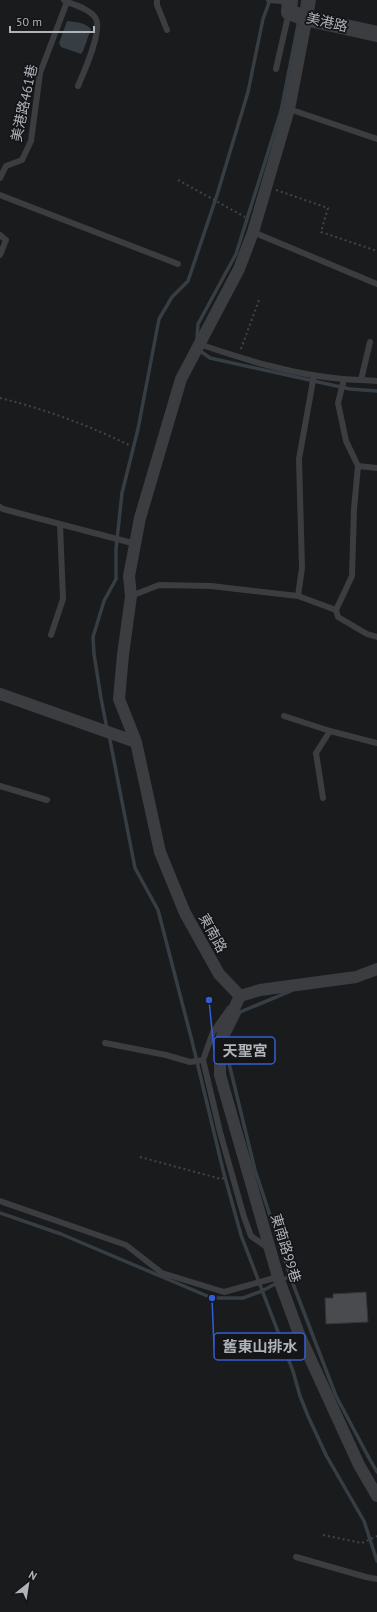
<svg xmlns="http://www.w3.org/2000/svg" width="377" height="1612" viewBox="0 0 377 1612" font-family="'PT Sans','Noto Sans TC',sans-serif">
	<rect width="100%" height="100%" fill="#1a1b1c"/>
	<!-- water -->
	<path fill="#363e44" d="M67,21C75,22 85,22 91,29L83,51L81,54L61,47L59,43Z"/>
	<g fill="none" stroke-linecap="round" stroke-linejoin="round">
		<!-- stream -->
		<path stroke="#363e44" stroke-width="3.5" d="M301,12L303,0
			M197,338L198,324L236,254L281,111L299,20
			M199,350L210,358L350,389L377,391
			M107,729L101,698L94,654L93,637L104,601L116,579V549L122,493L138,429L159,319L172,297L188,281L217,195L248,92L263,19L270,0
			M109,735L135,868L158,910L192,1041L223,1170L241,1235L293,1371L300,1396L308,1416L326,1455L364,1521L377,1561
			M227,1038L240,1012L291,991
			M225,1047L255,1170L290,1276L336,1396L369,1458L377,1472
			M0,1213L61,1234L212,1298H243L262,1291L290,1276"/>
	</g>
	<!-- building -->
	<path fill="#4a4b4e" stroke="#353538" d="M366,1292L368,1322L326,1324L325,1298H333V1294Z"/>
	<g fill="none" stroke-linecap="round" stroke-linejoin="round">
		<!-- path -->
		<path stroke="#424448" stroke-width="2" stroke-dasharray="2 3" stroke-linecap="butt" d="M178,180L245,217
			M276,190L328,208L321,232L377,251
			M241,349L259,300
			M0,398C45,409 90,426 131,446
			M140,1157L221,1179L224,1178
			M323,1535L362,1543L377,1536"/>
		<!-- service -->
		<path stroke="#3c3d41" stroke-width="6" d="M157,0V5L167,30
			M269,0L281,1L285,0
			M67,2C75,5 92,10 96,19C102,32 84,72 78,86
			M276,69L289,12
			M289,109L377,139
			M0,178L6,166L22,160L31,141L40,73L67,2L64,0
			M0,195L178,264
			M253,232L377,284
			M0,235L6,240L0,255
			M199,344C246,360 294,375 343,379C354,380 366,380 377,381
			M361,380L370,342
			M358,466L377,468
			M0,507L3,509L136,544
			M131,596L159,585L211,586L298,596L336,610L338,617L367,634L377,637
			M298,596L302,568L299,459L314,375
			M336,610L352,576L354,509L358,466L346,441L338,403L344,379
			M51,635L63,599L60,524
			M284,716L330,731L377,743
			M0,786L47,800
			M323,798L316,753L330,731
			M105,1043L166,1055L190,1062L203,1060L213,1032L229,1009
			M203,1060L220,1132L244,1217L251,1236L268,1248
			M0,1201L126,1245L162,1273L224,1292L278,1277
			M296,1557L366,1577L377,1579"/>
		<!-- minor -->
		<path stroke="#3c3d41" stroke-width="12" d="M0,694L136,742
			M240,996L219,974L185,913L160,852L136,742L119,699L123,655L131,596L129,576L140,518L181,379L239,269L253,232L289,109L310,0
			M240,996L223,1032L220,1047V1075L278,1277L299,1334L359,1465L377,1496
			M240,996L260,990L356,977L377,969"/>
		<!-- tertiary -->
		<path stroke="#3c3d41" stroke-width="16" d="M290,0L289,12L305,18L377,34"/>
	</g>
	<g text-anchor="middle" stroke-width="3.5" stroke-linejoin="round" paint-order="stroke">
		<!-- street labels -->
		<g font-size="14" fill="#afb3ba" stroke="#151517">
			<text transform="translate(327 22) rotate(13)" y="5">美港路</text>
			<text transform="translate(24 103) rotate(-78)" y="5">美港路461巷</text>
			<text transform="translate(213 933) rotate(61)" y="5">東南路</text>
			<text transform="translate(286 1248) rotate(73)" y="5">東南路99巷</text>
		</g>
	</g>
	<!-- callouts -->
	<path fill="none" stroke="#335dd4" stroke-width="1.5" d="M209 1000L214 1051M212 1298L214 1347"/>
	<g fill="#335dd4" stroke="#151517" stroke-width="1.5">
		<circle cx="209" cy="1000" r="4"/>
		<circle cx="212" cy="1298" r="4"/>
	</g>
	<g fill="#151517" stroke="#335dd4" stroke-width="1.5">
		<rect x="214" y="1037" width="61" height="27" rx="4"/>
		<rect x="214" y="1333" width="91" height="27" rx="4"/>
	</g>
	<g font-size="15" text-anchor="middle" font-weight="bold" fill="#afb3ba">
		<text x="245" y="1056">天聖宮</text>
		<text x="260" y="1352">舊東山排水</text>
	</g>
	<!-- north arrow -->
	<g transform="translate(28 1584) rotate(30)" stroke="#151517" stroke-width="3" paint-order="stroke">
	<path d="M0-3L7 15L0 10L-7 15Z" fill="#afb3ba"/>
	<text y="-6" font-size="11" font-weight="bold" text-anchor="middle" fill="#afb3ba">N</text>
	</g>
	<!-- scale -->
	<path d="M10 26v6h84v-6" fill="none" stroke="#afb3ba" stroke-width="2"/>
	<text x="16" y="26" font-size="12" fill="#afb3ba" stroke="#151517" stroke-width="3" paint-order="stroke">50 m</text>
</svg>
